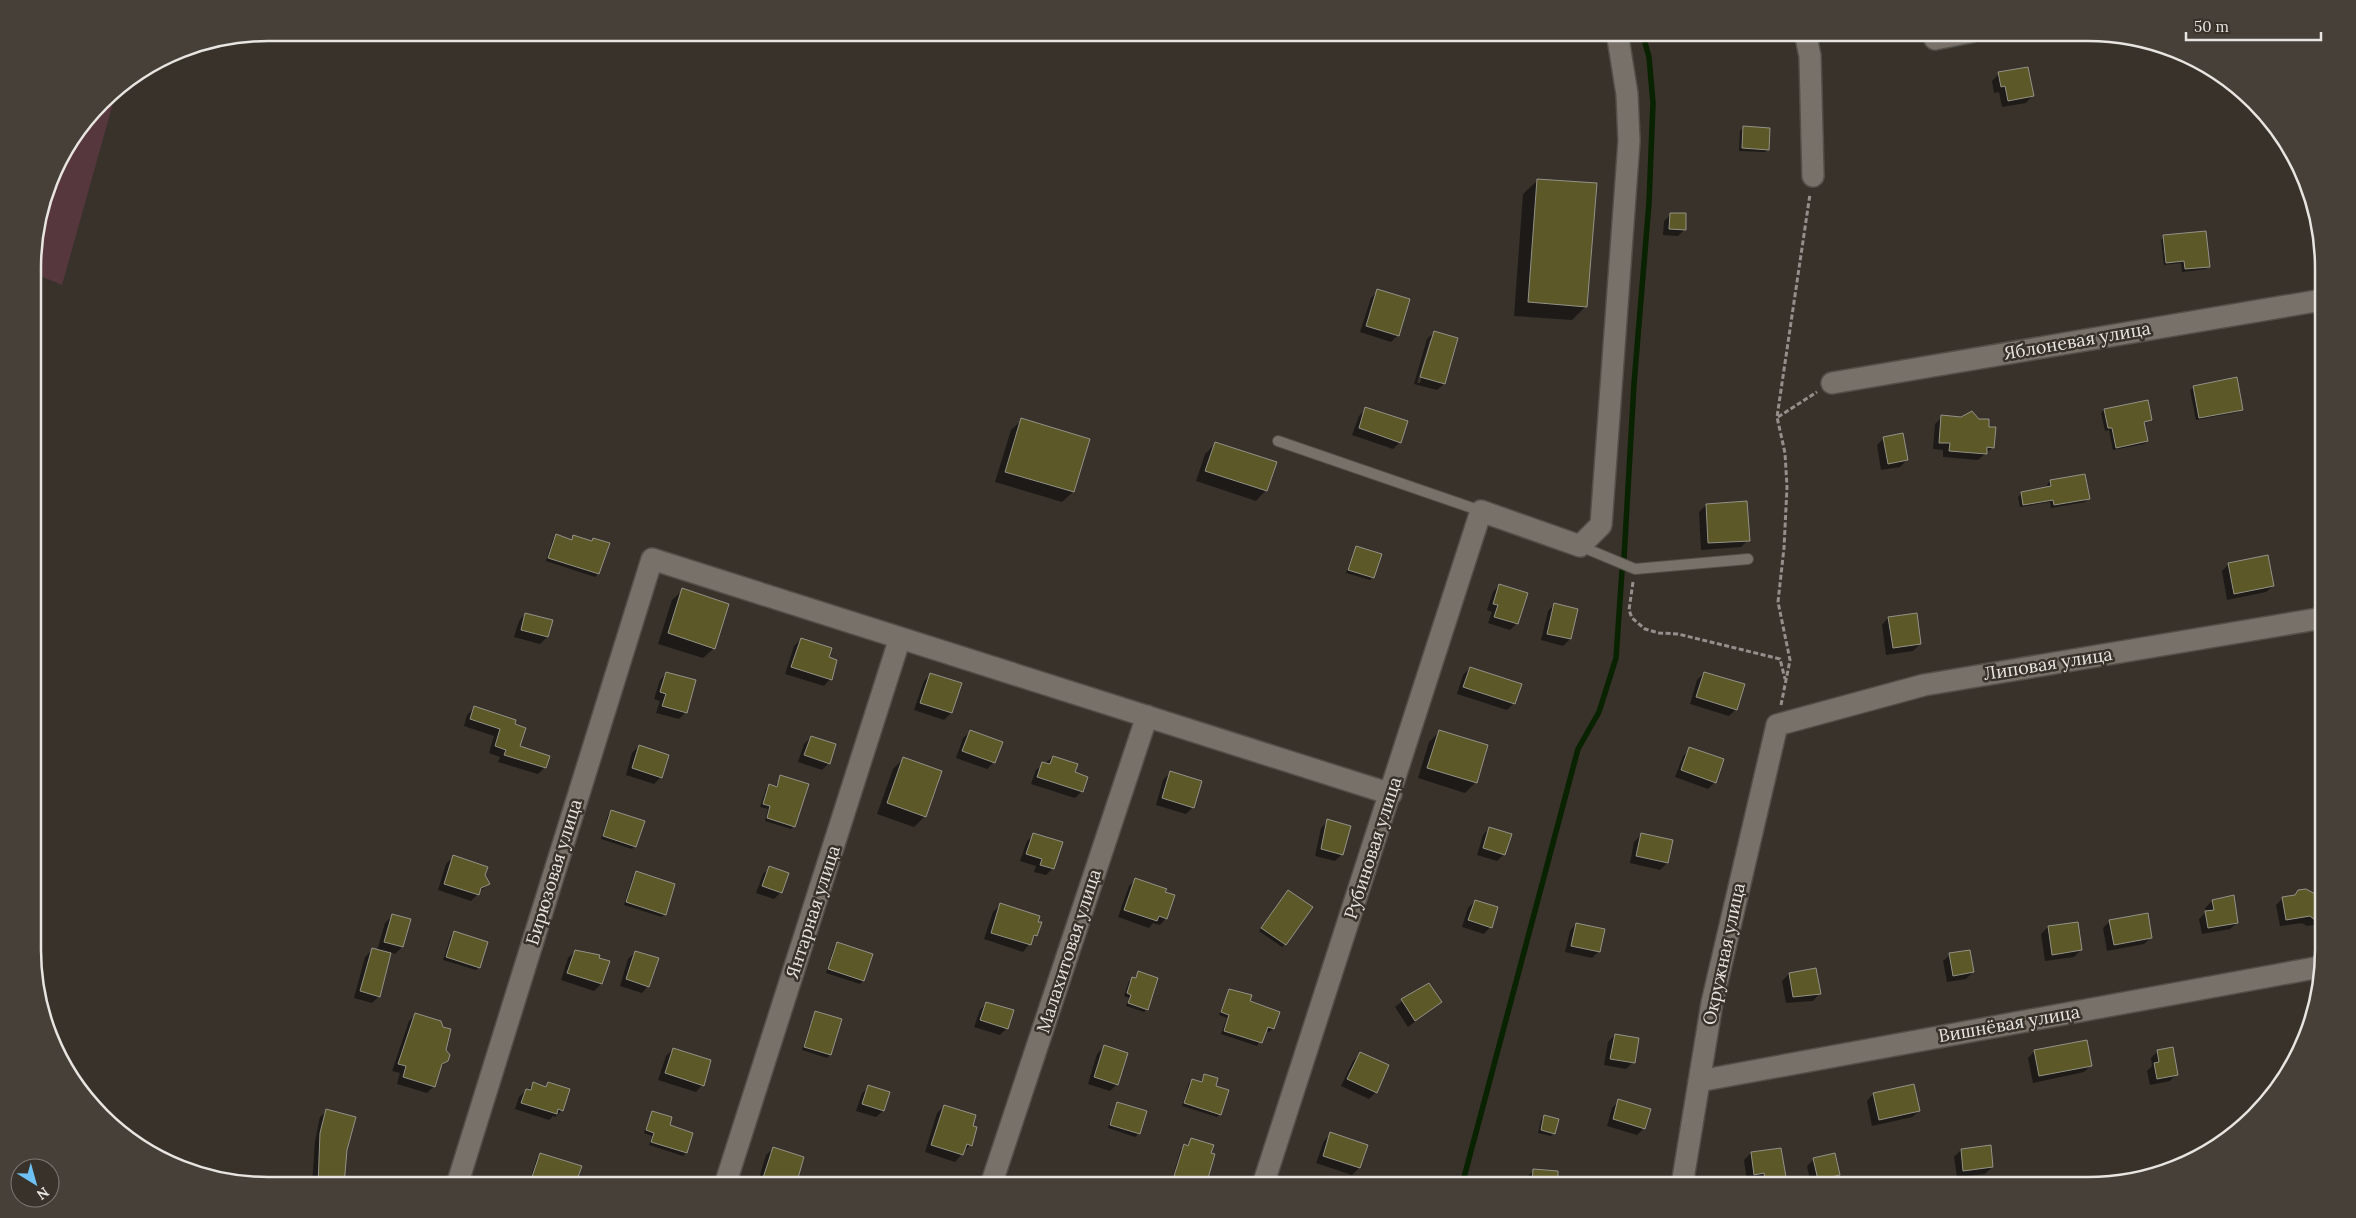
<svg xmlns="http://www.w3.org/2000/svg" width="2356" height="1218" viewBox="0 0 2356 1218" font-family="Lora,serif">
	<rect width="100%" height="100%" fill="#38322b"/>
	<!-- green -->
	<path fill="#57373e" d="M117,89L62,285L33,273V253L57,164Z"/>
	<!-- shadow -->
	<path fill="#0007" fill-rule="evenodd" d="M1999,74L2032,96L2026,103L2002,107L1999,92L1994,93L1992,81Z
		M1743,128L1768,149L1765,152L1739,151L1740,131Z
		M1538,180L1586,306L1572,320L1514,316L1523,194Z
		M1671,214L1685,229L1678,236L1663,235L1664,221Z
		M2164,237L2209,266L2206,269L2182,272L2181,263L2164,265L2161,240Z
		M1378,291L1398,335L1391,342L1360,332L1371,298Z
		M1434,333L1444,384L1437,390L1414,384L1427,339ZM1430,339H1433L1420,383H1417Z
		M2194,387L2241,409L2238,412L2196,420L2190,390Z
		M1366,409L1400,442L1393,449L1352,435L1359,416Z
		M2104,410L2151,420L2143,424L2147,441L2144,444L2113,450L2109,430L2105,431L2101,413Z
		M1942,417L1987,428L1993,447L1978,460L1943,457V450L1933,449L1935,424Z
		M1022,420L1089,440L1073,492L1062,502L995,482L1011,430Z
		M1884,438L1907,460L1900,467L1881,470L1877,445Z
		M1216,443L1266,490L1256,501L1196,481L1205,454Z
		M2050,481L2088,498L2085,502L2051,508L2050,502L2020,507L2018,497L2021,494L2048,488L2047,485Z
		M1706,505L1748,540L1741,547L1701,550L1699,512Z
		M556,536L570,540L574,537L590,542L593,539L598,574L595,577L546,561L553,539Z
		M1357,548L1373,577L1370,580L1346,573L1354,551Z
		M2229,564L2273,586L2266,592L2227,600L2222,571Z
		M1499,585L1517,623L1510,630L1488,623L1492,612L1487,610L1493,592Z
		M683,590L714,648L703,658L658,644L672,600Z
		M1555,604L1570,639L1563,646L1541,640L1548,611Z
		M525,614L547,637L540,644L514,637L519,621Z
		M1888,618L1920,644L1913,651L1886,655L1882,625Z
		M801,639L828,658L830,679L824,686L785,674L794,646Z
		M1470,668L1514,703L1507,710L1457,694L1463,675Z
		M667,673L686,712L679,719L656,713L660,701L654,699L660,680Z
		M1704,673L1736,709L1729,716L1690,704L1697,680Z
		M931,674L961,684L951,713L944,720L914,710L924,681Z
		M474,708L513,725L519,747L545,767L538,774L498,762L500,757L489,753L494,736L464,726L467,715Z
		M970,732L994,762L987,769L956,758L963,738Z
		M1439,732L1476,782L1465,793L1418,778L1429,742Z
		M811,737L829,763L822,770L798,762L804,744Z
		M639,746L661,777L654,784L626,775L632,753Z
		M1690,749L1715,782L1708,789L1675,777L1683,756Z
		M1053,757L1073,773L1082,791L1075,798L1031,784L1036,770Z
		M903,759L925,816L914,827L877,814L893,769Z
		M1170,773L1193,807L1186,814L1156,805L1163,780Z
		M780,777L794,826L791,829L765,821L768,809L760,807L766,789L769,785L775,787Z
		M611,812L635,846L632,849L601,839L608,815Z
		M1328,821L1342,854L1335,861L1315,856L1321,828Z
		M1489,828L1504,854L1497,861L1477,855L1483,835Z
		M1034,834L1053,868L1046,875L1034,872L1036,866L1020,861L1027,841Z
		M1641,835L1667,863L1660,870L1630,863L1634,842Z
		M453,857L484,875L488,884L471,901L438,890L446,864Z
		M770,868L781,892L774,899L756,893L763,874Z
		M636,873L665,914L662,917L624,905L633,876Z
		M1135,880L1164,893L1166,918L1160,925L1153,923L1149,928L1118,917L1129,886Z
		M2298,892L2317,896L2323,895V920L2320,924L2307,926L2302,923L2280,926L2276,905L2283,898L2294,896Z
		M1285,895V944L1282,947L1259,931Z
		M1475,901L1490,927L1484,934L1462,927L1468,908Z
		M2212,901L2237,923L2230,929L2202,934L2199,919L2206,912L2205,908Z
		M1000,905L1036,935L1023,952L984,939L993,912Z
		M392,916L409,920L402,947L395,954L390,952L379,996L372,1003L354,998L365,957L372,950L377,951L385,923Z
		M2110,921L2151,937L2144,944L2107,951L2103,928Z
		M2077,923L2081,950L2074,957L2045,961L2041,934L2048,927Z
		M1576,924L1599,951L1592,958L1565,952L1570,931Z
		M454,932L479,967L476,970L443,960L451,936Z
		M838,944L863,981L860,984L826,973L834,947Z
		M575,951L598,956L601,984L594,991L561,980L568,958Z
		M635,952L648,986L642,993L620,986L628,959Z
		M1950,955L1973,972L1966,979L1947,982L1943,961Z
		M1139,972L1147,1009L1144,1012L1126,1006L1129,998L1124,996L1129,981L1134,979Z
		M1789,974L1819,994L1813,1001L1786,1003L1782,981Z
		M1421,987L1440,1002L1408,1027L1395,1007Z
		M1229,990L1248,1001L1278,1012L1273,1029L1269,1032L1265,1030L1257,1046L1221,1034L1227,1018L1219,1015Z
		M987,1003L1007,1028L1000,1035L974,1027L980,1010Z
		M816,1012L830,1055L827,1058L802,1050L813,1015Z
		M416,1014L447,1061L440,1068L434,1086L427,1093L397,1084L400,1073L392,1071L409,1021Z
		M1615,1035L1633,1062L1626,1069L1604,1065L1608,1042Z
		M1104,1047L1117,1084L1110,1091L1088,1084L1097,1054Z
		M673,1049L702,1085L696,1092L658,1080L666,1056Z
		M2035,1051L2091,1065L2084,1072L2033,1083L2028,1058Z
		M2158,1051L2176,1074L2170,1081L2150,1085L2147,1071L2152,1066L2151,1058Z
		M1360,1054L1376,1092L1369,1099L1341,1086L1353,1061Z
		M1204,1075L1214,1087L1220,1114L1217,1117L1182,1106L1189,1083L1192,1080L1200,1083Z
		M534,1084L544,1087L548,1084L562,1110L555,1117L553,1116L549,1120L515,1109L519,1097Z
		M869,1087L883,1111L876,1117L856,1111L862,1093Z
		M1873,1094L1919,1111L1912,1117L1872,1126L1867,1101Z
		M1619,1101L1644,1128L1637,1135L1607,1126L1612,1108Z
		M1118,1104L1146,1112L1138,1134L1135,1137L1108,1128L1115,1107Z
		M944,1106L971,1127L970,1145L955,1162L925,1152L937,1113Z
		M327,1111L346,1150L343,1185H312L315,1141L320,1117Z
		M652,1112L668,1126L686,1153L683,1156L649,1145L652,1136L644,1133Z
		M1544,1117L1554,1133L1551,1136L1538,1133L1541,1120Z
		M1331,1134L1359,1168L1352,1175L1316,1163L1324,1141Z
		M1191,1140L1214,1155L1204,1185H1192L1172,1179L1181,1149L1187,1146Z
		M773,1149L803,1158L794,1185H757L766,1155Z
		M1961,1150L1992,1167L1985,1174L1957,1177L1954,1157Z
		M1751,1153L1784,1177L1777,1184L1768,1185H1758L1757,1179L1747,1181L1744,1160Z
		M540,1155L580,1167L574,1185H547L530,1180L537,1158Z
		M1814,1159L1839,1175L1832,1182L1811,1185L1807,1166Z
		M1533,1171L1557,1172L1556,1185H1526V1178Z
		M640,1176L669,1185H630Z
		M1089,1178L1109,1185H1082Z"/>
	<g fill="none" stroke-linecap="round" stroke-linejoin="round">
		<!-- stream -->
		<path stroke="#092200" stroke-width="5.5" d="M1624,558L1634,384L1649,203L1653,103L1649,57L1642,32
			M1462,1185L1578,749L1599,712L1616,658L1622,571"/>
	</g>
	<!-- building -->
	<path fill="#5c5827" stroke="#939288" d="M2028,67L2034,96L2008,101L2005,86L2001,87L1998,72Z
		M1743,126L1770,128L1769,150L1742,148Z
		M1537,179L1597,183L1587,307L1528,302Z
		M1670,213H1686V230L1669,229Z
		M2206,231L2210,267L2185,269L2184,261L2166,263L2163,235Z
		M1377,289L1410,299L1399,336L1366,326Z
		M1434,331L1458,338L1445,384L1420,377Z
		M2237,377L2243,410L2199,418L2193,386Z
		M2148,400L2152,420L2144,422L2148,441L2116,448L2112,428H2108L2104,409Z
		M1365,407L1408,421L1401,443L1359,428Z
		M1972,411L1979,419H1989V427H1996L1994,448L1987,447V454L1949,451L1950,443H1939L1941,415L1961,417Z
		M1021,418L1090,439L1074,492L1005,472Z
		M1903,433L1908,460L1888,464L1883,437Z
		M1215,442L1277,462L1267,491L1205,471Z
		M2085,474L2090,499L2054,505L2053,500L2023,505L2021,492L2051,486L2050,480Z
		M1747,501L1750,541L1708,543L1706,504Z
		M556,534L572,540L573,535L592,541L593,538L610,543L599,574L548,558Z
		M1356,546L1382,554L1374,578L1348,570Z
		M2268,555L2274,586L2234,594L2228,563Z
		M1499,584L1528,593L1518,624L1494,617L1498,605L1493,604Z
		M682,588L729,604L715,649L668,633Z
		M1554,603L1578,609L1571,639L1547,634Z
		M525,613L553,620L548,637L521,630Z
		M1917,613L1921,644L1893,648L1888,617Z
		M801,638L832,648L829,657L837,660L832,680L791,667Z
		M1470,667L1522,684L1515,704L1463,687Z
		M666,672L696,680L687,713L662,706L666,694L660,692Z
		M1704,672L1745,684L1737,710L1696,697Z
		M930,673L962,683L952,713L920,703Z
		M474,706L516,720L515,724L526,728L520,746L550,756L546,768L504,755L506,750L495,746L500,729L470,719Z
		M970,730L1003,742L995,763L962,751Z
		M1439,730L1488,745L1477,783L1427,768Z
		M811,736L836,744L830,764L804,755Z
		M639,745L669,755L662,778L632,768Z
		M1689,747L1724,759L1716,783L1681,770Z
		M1053,756L1078,764L1075,772L1088,777L1083,792L1037,777L1042,762L1050,764Z
		M903,757L942,771L926,817L887,803Z
		M1170,771L1202,781L1194,808L1162,798Z
		M780,775L809,784L795,827L767,818L770,806L763,804L769,784L777,787Z
		M611,810L645,821L636,847L603,836Z
		M1327,819L1351,826L1343,855L1321,849Z
		M1489,827L1512,834L1505,855L1483,848Z
		M1033,833L1063,842L1054,869L1040,865L1042,859L1026,854Z
		M1641,833L1673,840L1668,863L1636,856Z
		M453,855L488,867L485,875L490,884L481,888L479,895L444,884Z
		M769,866L789,873L782,893L762,886Z
		M636,871L675,884L666,915L626,902Z
		M1135,878L1167,889L1165,892L1175,895L1167,919L1159,916L1157,921L1124,910Z
		M2306,889L2317,895L2323,894V918L2315,920L2310,916L2286,920L2282,897L2295,895L2298,890Z
		M1288,890L1313,907L1286,945L1261,928Z
		M2234,895L2238,923L2208,928L2205,911L2214,910L2212,900Z
		M1475,900L1498,907L1492,928L1468,920Z
		M1000,903L1040,916L1038,922H1042L1037,936L1034,935L1031,945L991,933Z
		M2148,913L2152,938L2114,945L2109,920Z
		M392,914L411,919L403,947L384,942Z
		M2078,922L2082,950L2052,955L2048,926Z
		M1576,923L1605,929L1600,952L1571,946Z
		M454,931L488,942L480,968L446,957Z
		M837,942L873,954L864,981L828,969Z
		M372,948L391,953L380,997L360,991Z
		M575,950L600,955L599,958L610,961L602,984L567,973Z
		M1970,950L1974,972L1953,976L1949,953Z
		M635,951L659,958L649,987L626,979Z
		M1816,968L1821,994L1793,997L1789,973Z
		M1138,971L1158,978L1148,1010L1128,1003L1131,995L1127,993L1132,977L1136,978Z
		M1429,983L1442,1002L1415,1021L1401,999Z
		M1229,989L1252,995L1250,1001L1280,1012L1274,1029L1268,1027L1262,1043L1224,1031L1229,1015L1221,1012Z
		M986,1002L1014,1010L1008,1029L980,1020Z
		M815,1011L842,1019L831,1055L804,1047Z
		M415,1013L441,1021L443,1027L451,1029L446,1050L450,1055L448,1061L442,1064L435,1087L403,1077L406,1066L398,1064Z
		M1615,1034L1639,1038L1635,1063L1610,1059Z
		M2087,1040L2092,1066L2039,1076L2034,1050Z
		M1104,1045L1128,1053L1118,1085L1094,1077Z
		M2173,1047L2178,1075L2157,1079L2154,1063L2159,1062L2157,1050Z
		M673,1048L711,1060L704,1086L665,1073Z
		M1360,1052L1389,1065L1377,1093L1347,1079Z
		M1204,1074L1218,1078L1216,1086L1229,1090L1221,1115L1184,1103L1192,1079L1202,1082Z
		M533,1082L546,1087L548,1082L570,1089L563,1111L558,1109L557,1114L521,1103L526,1089L531,1090Z
		M1914,1084L1920,1111L1879,1120L1873,1093Z
		M868,1085L890,1092L884,1111L862,1104Z
		M1618,1099L1651,1109L1645,1129L1613,1119Z
		M1117,1102L1147,1111L1140,1134L1110,1125Z
		M944,1105L976,1115L973,1126L977,1127L972,1146L967,1144L963,1155L931,1145Z
		M326,1109L356,1117L347,1150L344,1185H318L320,1133Z
		M652,1111L672,1117L670,1125L693,1133L687,1153L651,1142L654,1133L646,1130Z
		M1544,1115L1559,1119L1555,1134L1541,1130Z
		M1330,1132L1368,1145L1360,1168L1323,1156Z
		M1191,1138L1214,1145L1211,1153L1215,1154L1206,1185L1174,1176L1184,1144L1188,1146Z
		M1991,1145L1993,1167L1963,1171L1961,1149Z
		M773,1147L804,1157L796,1185H786L763,1178Z
		M1781,1148L1786,1177L1765,1180L1764,1173L1754,1175L1751,1152Z
		M540,1153L582,1166L575,1185H559L532,1177Z
		M1835,1153L1840,1175L1818,1180L1813,1158Z
		M1533,1169L1558,1171V1185H1532Z"/>
	<g fill="none" stroke-linecap="round" stroke-linejoin="round">
		<defs>
			<path id="service" d="M1278,441L1481,511
				M1580,546L1635,569L1748,559"/>
			<path id="minor" d="M1805,32L1810,56L1813,176
				M1935,39L1970,32
				M1832,383L2322,300
				M1699,1081L2320,967
				M457,1185L652,559L1391,794
				M725,1185L900,638
				M991,1185L1147,716
				M1263,1185L1481,511L1580,546L1601,525L1629,141L1627,94L1617,32
				M1682,1185L1712,1003L1777,725L1924,685L2323,618"/>
		</defs>
		<!-- service casing -->
		<use href="#service" stroke="#534f48" stroke-width="12"/>
		<!-- minor casing -->
		<use href="#minor" stroke="#534f48" stroke-width="24"/>
		<!-- path -->
		<path stroke="#948f8a" stroke-width="3" stroke-dasharray="5 2.5" stroke-linecap="butt" d="M1778,417L1817,392
			M1633,582L1629,610L1632,618L1645,629L1659,633L1678,634L1780,659L1785,679
			M1781,705L1790,660L1778,602L1784,548L1787,487L1785,453L1777,417L1810,194"/>
		<!-- service -->
		<use href="#service" stroke="#787169" stroke-width="10"/>
		<!-- minor -->
		<use href="#minor" stroke="#787169" stroke-width="21"/>
	</g>
	<g text-anchor="middle" stroke-width="5" stroke-linejoin="round" paint-order="stroke">
		<!-- street labels -->
		<g font-size="18" fill="#e8e4e0" stroke="#38322b">
			<text transform="translate(2077 341) rotate(-10)" y="6">Яблоневая улица</text>
			<text transform="translate(2048 664) rotate(-9)" y="6">Липовая улица</text>
			<text transform="translate(1373 848) rotate(-72)" y="6">Рубиновая улица</text>
			<text transform="translate(554 872) rotate(-73)" y="6">Бирюзовая улица</text>
			<text transform="translate(813 912) rotate(-72)" y="6">Янтарная улица</text>
			<text transform="translate(1069 951) rotate(-72)" y="6">Малахитовая улица</text>
			<text transform="translate(1724 954) rotate(-78)" y="6">Окружная улица</text>
			<text transform="translate(2009 1024) rotate(-10)" y="6">Вишнёвая улица</text>
		</g>
	</g>
	<!-- crop -->
	<path d="M0 0H2356V1218H0ZM268 41H2088A227 227 0 0 1 2315 268V950A227 227 0 0 1 2088 1177H268A227 227 0 0 1 41 950V268A227 227 0 0 1 268 41Z" fill="#464039" fill-rule="evenodd"/>
	<path fill="none" stroke="#e8e4e0" stroke-width="2.5" d="M268 41H2088A227 227 0 0 1 2315 268V950A227 227 0 0 1 2088 1177H268A227 227 0 0 1 41 950V268A227 227 0 0 1 268 41Z"/>
	<!-- north arrow -->
	<g transform="translate(35 1183) rotate(143)"><circle r="24" fill="#38322b" stroke="#7e7973"/>
	<path d="M0-4L9 19L0 12L-9 19Z" fill="#6ec2f3"/>
	<text y="-8" font-size="14" font-weight="bold" text-anchor="middle" fill="#e8e4e0">N</text>
	</g>
	<!-- scale -->
	<path d="M2186 32v8h135v-8" fill="none" stroke="#e8e4e0" stroke-width="2.5"/>
	<text x="2194" y="32" font-size="15" fill="#e8e4e0" stroke="#38322b" stroke-width="4" paint-order="stroke">50 m</text>
</svg>
